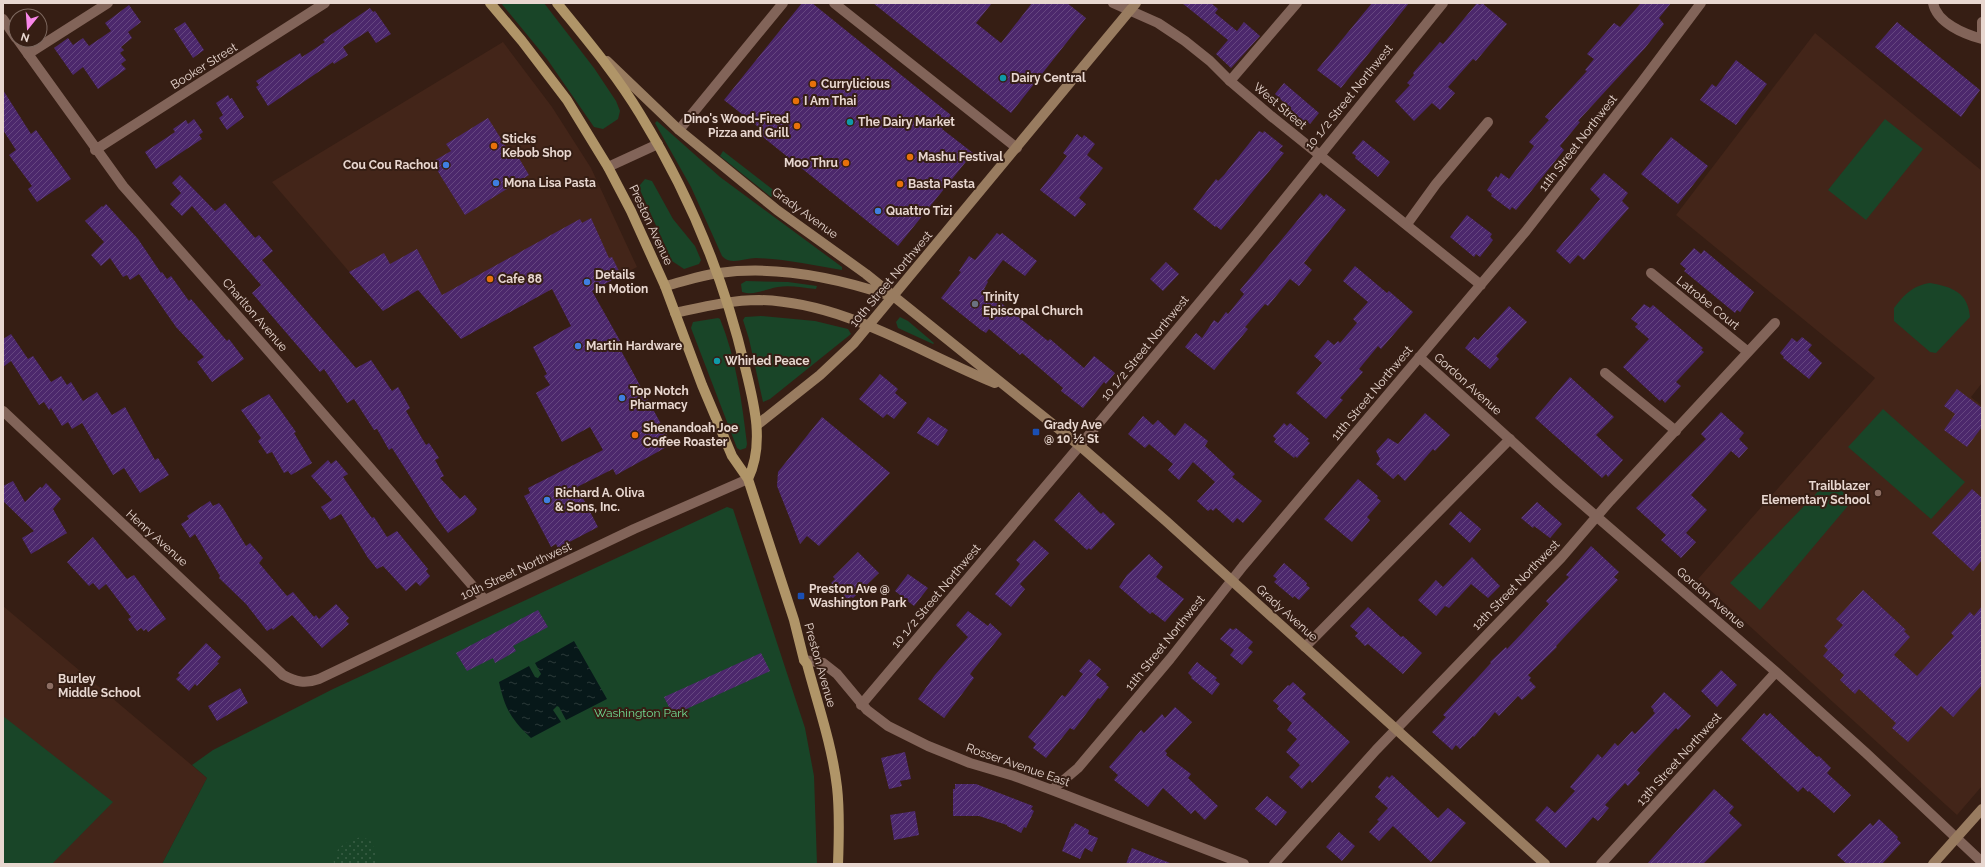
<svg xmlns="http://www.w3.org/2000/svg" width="1985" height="867" viewBox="0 0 1985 867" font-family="Raleway,sans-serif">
	<defs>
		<pattern id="garden-dots" width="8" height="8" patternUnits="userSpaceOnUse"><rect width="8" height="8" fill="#194528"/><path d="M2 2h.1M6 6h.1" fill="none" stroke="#3a5f46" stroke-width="1.8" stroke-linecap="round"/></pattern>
		<pattern id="water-ripples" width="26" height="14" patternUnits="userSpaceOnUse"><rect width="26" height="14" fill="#071819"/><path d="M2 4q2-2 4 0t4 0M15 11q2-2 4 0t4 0" fill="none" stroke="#2b3939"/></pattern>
		<pattern id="building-hatch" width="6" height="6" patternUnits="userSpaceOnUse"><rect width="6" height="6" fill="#4c286c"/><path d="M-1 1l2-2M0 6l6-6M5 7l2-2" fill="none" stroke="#664680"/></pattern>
	</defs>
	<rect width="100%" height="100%" fill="#361e14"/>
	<!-- built -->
	<path fill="#432519" d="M1815,33L1982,171V383L1971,397L1982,406V786L1957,815L1698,579L1875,378L1676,215Z
		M503,42L552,107L591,168L637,267L561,307L552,289L461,339L418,290L383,311L272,182Z
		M3,606L207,778L162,864H3Z"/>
	<!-- green -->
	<path fill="#194528" d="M501,3H544L594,68L616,101L620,111L618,119L603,129L594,127L547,59Z
		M1885,119L1923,149L1866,220L1828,190Z
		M657,121L720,177L842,267V270C813,265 785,259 756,258C744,258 731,266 722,256L691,187L655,123Z
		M723,151L776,192L771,197L720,156Z
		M645,179L652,181L673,219L695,246L701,260L699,264L684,269L672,261L640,190V185Z
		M746,281L788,282L817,286L816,289C803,288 791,285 778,287C765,289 755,296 742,292L741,284Z
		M1930,283C1952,287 1968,292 1970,317L1936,353L1930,352L1894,321V308C1905,294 1912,286 1930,283Z
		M761,316L815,321L848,329L851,334L770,399L763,402L749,339L743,320L745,317Z
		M900,317L908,321L934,343L933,344L898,328L896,322Z
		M718,318L720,319C736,358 742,402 747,444L746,448L740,450L737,448L691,328L693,322Z
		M1883,409L1965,482L1931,519L1848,447Z
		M1830,479L1852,501L1760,610L1730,583Z
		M727,507L733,509L805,728L814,776L817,864H162L207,778L192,765L213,750L333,689Z
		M3,716L113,802L52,864H3Z"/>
	<!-- garden -->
	<path fill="url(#garden-dots)" d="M361,837L370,840L376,852L375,864H334C332,848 348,841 361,837Z"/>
	<!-- water -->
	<path fill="url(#water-ripples)" d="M574,641L607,699L566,720L559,707L557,706L553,710L561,722L531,738C511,719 505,709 499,682L529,666L535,677L538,678L541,674L535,663Z"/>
	<!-- building -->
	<path fill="url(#building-hatch)" d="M802,3H812L952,116L942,129L973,153L898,246L758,133L761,129L724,100Z
		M873,3H992L976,23L1001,43L1032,3H1067L1086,18L1011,113Z
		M1182,3H1211L1218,9L1215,13L1237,31L1244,22L1260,36L1231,68L1216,54L1228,40Z
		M1372,3H1409L1341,88L1317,70Z
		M1477,3L1480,5L1482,3L1507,24L1476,61L1473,59L1448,87L1455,93L1440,110L1432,103L1414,121L1395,101L1410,85L1407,83L1414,75L1413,73L1440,42L1443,44Z
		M1641,3H1671L1659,18L1664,24L1645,48L1578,121L1580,122L1560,146L1564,150L1516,210L1512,207L1510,210L1491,196L1492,194L1487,190L1496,176L1498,178L1501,173L1509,179L1534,146L1529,142L1549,120L1545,117L1587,71L1585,70L1594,59L1587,54L1614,23L1620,27Z
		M129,5L141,22L128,32L132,38L121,47L124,50L120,53L126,60L121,64L126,69L98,89L83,67L73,75L54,48L68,38L73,45L83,38L89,46L111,31L105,23Z
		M370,8L373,12L375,11L391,34L376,43L368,31L343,47L348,55L334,64L333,62L268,106L256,87L259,85L256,81L300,53L302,57L325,42L323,40Z
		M185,22L204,50L193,58L174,29Z
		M1897,22L1980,90L1961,117L1875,47Z
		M1736,60L1767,84L1736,125L1700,100L1712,84L1716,87Z
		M1284,83L1319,113L1310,124L1307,121L1305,123L1275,94Z
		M3,90L31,134L36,130L71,179L37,202L28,189L32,186L9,155L16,150L3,130Z
		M228,95L230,99L232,98L244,117L227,130L219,118L223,115L216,103Z
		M488,118L513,158L517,155L529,175L465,215L432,162L451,151L446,144Z
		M194,119L203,132L199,135L202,139L156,169L145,152L175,132L173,129L186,120L188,124Z
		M1259,131L1263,133L1264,131L1283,146L1279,150L1284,153L1221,230L1216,226L1215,227L1193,209L1216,179L1218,181L1224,175Z
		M1077,134L1082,138L1084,135L1095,144L1087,155L1103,168L1079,198L1086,204L1075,217L1040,190L1067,156L1063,153Z
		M1671,137L1708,166L1678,204L1641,174Z
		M1363,140L1390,162L1378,177L1355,158L1356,156L1352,153Z
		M1604,173L1628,193L1622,201L1629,208L1584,260L1578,255L1570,264L1556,251L1600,199L1590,189Z
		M180,175L215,211L225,203L255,238L259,235L273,251L262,260L356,368L371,360L392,391L398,387L410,408L406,411L426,445L429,443L439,458L435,460L444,476L440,478L460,499L465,495L477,509L474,514L448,533L436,517L392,448L389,450L377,429L374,430L354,399L347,403L324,369L320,372L252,293L261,285L192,206L182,216L170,204L181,193L172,183Z
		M1320,193L1324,197L1326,194L1346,210L1304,263L1312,270L1299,286L1290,279L1268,306L1265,304L1245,327L1248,329L1214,370L1185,347L1196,333L1202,338L1214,320L1218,323L1226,312L1228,314L1244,294L1240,290Z
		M106,204L138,239L161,273L162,272L167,279L171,276L189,301L191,299L227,341L229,339L244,359L212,382L197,362L204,357L176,327L139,274L130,280L127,275L123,277L110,258L101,266L91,255L104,242L85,221L102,206L103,207Z
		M1467,215L1492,234L1490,237L1493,240L1480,257L1476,254L1474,257L1450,237Z
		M591,218L609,258L612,257L621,275L592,291L623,346L619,347L672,444L616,475L613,469L577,487L598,527L558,548L556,544L551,547L524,496L530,493L528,488L603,450L590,427L562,442L536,393L550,385L544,376L547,374L533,347L571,326L552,289L461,339L418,290L383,311L349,272L384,253L390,264L417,249L442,295L580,219L582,223Z
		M997,233L1000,235L1002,233L1037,261L1025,276L1003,260L987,281L988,282L984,289L1048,341L1050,339L1084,368L1094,356L1115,373L1106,384L1104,382L1083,408L1061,391L1063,388L1022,353L1020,355L989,329L986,333L981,330L941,298L961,272L959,271L969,256L975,260Z
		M1694,248L1701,254L1704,250L1754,292L1740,312L1737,310L1735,313L1684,271L1686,269L1680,264Z
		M1166,262L1179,274L1163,291L1150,279Z
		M1355,266L1387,293L1389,291L1413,312L1381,349L1378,346L1359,369L1363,372L1340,398L1343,400L1326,419L1296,393L1322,363L1314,356L1328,340L1334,345L1338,341L1340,343L1357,323L1353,319L1368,302L1343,281Z
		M1644,304L1650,308L1653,305L1703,348L1701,350L1704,352L1676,382L1681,386L1665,403L1662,399L1660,401L1623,367L1649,339L1635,327L1638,324L1631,319Z
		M1509,306L1527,322L1496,356L1499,359L1490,369L1465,348L1474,337L1478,340Z
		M11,334L28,359L33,356L51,382L61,376L67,385L71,382L83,401L97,392L112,415L125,407L155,460L158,458L169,475L140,493L124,468L113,475L82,423L72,429L68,422L62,426L51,408L49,410L44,402L39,405L11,361L3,367V339Z
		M1802,337L1812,345L1808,350L1822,363L1809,379L1783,358L1784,357L1780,353L1792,338L1797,342Z
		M880,374L898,389L895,393L907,403L894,419L887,414L883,418L859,399Z
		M1570,377L1614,417L1596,435L1623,460L1608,477L1606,474L1602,478L1535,418Z
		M1957,389L1982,408V427L1967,447L1944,430L1955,414L1944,406Z
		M269,394L296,432L294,433L312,463L291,475L288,471L284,473L272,452L267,454L258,441L261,438L241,410Z
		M1721,412L1744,433L1739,439L1748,448L1739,458L1731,451L1691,495L1707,510L1686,533L1696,542L1681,558L1661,540L1666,535L1636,508L1706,439L1701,434Z
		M1425,413L1450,435L1435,451L1433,449L1405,481L1398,474L1393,479L1376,464L1380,459L1376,451L1388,438L1398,444Z
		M1143,416L1153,425L1158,420L1175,436L1185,423L1208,441L1205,446L1235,474L1232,477L1262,501L1243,523L1237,518L1233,523L1216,508L1213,511L1211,509L1208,511L1197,501L1215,482L1193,462L1179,480L1168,470L1173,464L1149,444L1145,448L1128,434Z
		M822,417L890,473L819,546L807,536L800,544L777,486L778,472Z
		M928,417L948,430L938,446L917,433Z
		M1284,423L1287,426L1290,423L1309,439L1307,441L1310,443L1297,458L1295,456L1294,458L1274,442L1276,439L1273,436Z
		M328,460L331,464L336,460L348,474L343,477L366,510L372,518L374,517L387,537L397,531L428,569L426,571L430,576L420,586L416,582L406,591L383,566L377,569L368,558L341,514L330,520L321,507L332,500L311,476Z
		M1358,479L1378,496L1377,498L1381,501L1367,517L1370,520L1352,542L1324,519Z
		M13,481L25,502L40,487L42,488L46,483L61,499L53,509L67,533L31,554L22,538L34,531L3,501V486Z
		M1972,489L1982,498V560L1973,571L1932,533Z
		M1079,492L1101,514L1103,512L1115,524L1091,550L1089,548L1087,550L1054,520Z
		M210,501L213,506L219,503L223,508L246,546L250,543L263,558L259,563L287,596L293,592L314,617L316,615L319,619L336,604L349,618L346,621L349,624L322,648L292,615L273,630L272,628L267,631L246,604L219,578L220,576L195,534L190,538L181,524L189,519L187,516Z
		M1537,502L1562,524L1550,538L1534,526L1533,528L1521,518Z
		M1460,511L1481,529L1470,543L1449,524Z
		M93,537L127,579L134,575L166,619L148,632L146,629L144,631L141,628L137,631L128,619L131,617L106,584L99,590L93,583L89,586L67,562Z
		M1034,540L1049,553L1020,584L1025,589L1011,607L995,594L1020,564L1016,560Z
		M1591,546L1619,572L1614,577L1618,580L1556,646L1557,647L1528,675L1531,678L1529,680L1536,687L1522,700L1518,696L1499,716L1495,712L1474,737L1473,736L1460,749L1456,745L1452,750L1432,732L1446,717L1443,715L1491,663L1490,662L1506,647L1507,649L1549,604L1546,601L1569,577L1566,575Z
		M858,552L879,573L853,598L851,597L848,600L831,583L835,579L833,577Z
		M1149,554L1163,567L1156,577L1184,599L1165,622L1152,612L1150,614L1119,587L1127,575Z
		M1472,557L1500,586L1488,598L1471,584L1449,608L1445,606L1436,616L1418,600L1436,580L1443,587Z
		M1284,563L1307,583L1306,585L1310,588L1299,600L1294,596L1293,598L1274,582L1277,579L1273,576Z
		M908,574L928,588L914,606L895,591Z
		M1863,590L1906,630L1904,631L1910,637L1894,655L1917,676L1954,636L1951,633L1970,612L1974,616L1982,606V685L1953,717L1941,706L1908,742L1892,728L1896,723L1859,689L1855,694L1840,680L1844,675L1823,656L1828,650L1824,646L1843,625L1836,619Z
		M1368,607L1401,637L1403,636L1422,653L1403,674L1368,644L1365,646L1355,636L1358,633L1350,626Z
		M538,610L548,627L513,646L516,651L495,663L493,658L467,671L456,653Z
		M968,611L988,626L990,623L1002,634L970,674L974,678L944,718L918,699L935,675L968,637L956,625Z
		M1230,628L1233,630L1236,628L1253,642L1248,648L1253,652L1242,665L1230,655L1234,650L1220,639Z
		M206,643L221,657L217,662L219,663L197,686L195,684L189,691L176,679L180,675L178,673Z
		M761,653L770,671L673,715L664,697Z
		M1089,659L1101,669L1096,675L1107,684L1106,685L1109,687L1100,699L1098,698L1074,730L1070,728L1046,758L1033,748L1036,744L1028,737L1062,695L1065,697L1083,674L1079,671Z
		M1197,662L1217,678L1215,680L1220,684L1212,695L1191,678L1192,677L1188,673Z
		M1721,670L1737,685L1717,707L1701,691Z
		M1293,682L1306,694L1302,698L1350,742L1312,783L1310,780L1302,789L1289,777L1300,765L1286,752L1297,739L1287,730L1292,723L1277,709L1279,706L1273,701L1288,685L1289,686Z
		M240,688L248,703L217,721L208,706Z
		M1664,692L1691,716L1678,730L1676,728L1646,760L1637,770L1640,773L1628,786L1625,783L1605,805L1609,808L1598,821L1593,817L1566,848L1535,820L1547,806L1555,813L1575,791L1570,787L1598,754L1602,758L1615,743L1618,746L1632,731L1635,734L1655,713L1653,711L1654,710L1651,707Z
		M1175,707L1192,722L1165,751L1167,753L1166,755L1191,774L1188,778L1218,806L1205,820L1195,810L1191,814L1163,788L1148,807L1114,780L1118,775L1109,767L1141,730L1144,733L1162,714L1165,718Z
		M1764,713L1767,716L1770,713L1817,757L1819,756L1831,768L1827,773L1851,795L1834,813L1809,791L1808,792L1803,787L1798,792L1741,739Z
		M905,752L911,779L900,781L902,786L889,789L881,758Z
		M1392,775L1438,818L1448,808L1466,823L1431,862L1393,826L1379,841L1369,832L1379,821L1377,820L1388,808L1375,797L1381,790L1378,787L1387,776L1389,778Z
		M955,784H976L1033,806L1031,809L1034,811L1026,828L1024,827L1021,833L1007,826V825L979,816H953V789H955Z
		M1714,789L1734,807L1729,813L1742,825L1703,864H1647Z
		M1267,796L1287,812L1276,826L1255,809Z
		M915,811L919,835L894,840L890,815Z
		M1879,819L1898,837L1897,839L1901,843L1882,864H1847L1837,855L1870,823L1873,826Z
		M1075,823L1089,830L1088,834L1098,838L1092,852L1085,848L1080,859L1062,851L1072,826L1073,827Z
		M1339,832L1355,846L1342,861L1326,847Z
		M1132,848L1170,863V864H1126Z"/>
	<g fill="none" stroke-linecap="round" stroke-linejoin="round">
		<!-- lane -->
		<path stroke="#826459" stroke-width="10" d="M834,3L1017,148
			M1933,3C1937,23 1964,34 1982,39
			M28,54L108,3
			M1230,81L1297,3
			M679,130L783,3
			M1407,224L1436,184L1488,122
			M1605,373L1676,431
			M1305,647L1510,439"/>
		<!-- street -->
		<path stroke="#826459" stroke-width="10" d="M1113,3L1158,23L1185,41L1210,61L1230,81L1271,116L1481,285
			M3,19L16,38
			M1982,22V35
			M18,40L123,186L259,340L484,599
			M95,150L325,3
			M608,167L658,144
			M1651,273L1748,352
			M1419,357L1559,484L1776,672L1866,753L1982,862
			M3,411L283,675C296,682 305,684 319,679L634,529L748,479
			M804,660L823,663L837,674L867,710L888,726L928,746L970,763L1014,776L1052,790L1244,864
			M861,705L1104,417L1254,237L1443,3
			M1052,790L1078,768L1170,659L1243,566L1526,231L1641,83L1701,3
			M1274,864L1376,750L1561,558L1610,501L1775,323
			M1601,864L1776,672"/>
		<!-- secondary -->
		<path stroke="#997c60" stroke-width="10" d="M607,61L679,130L777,210L866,274L1080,446L1166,521L1545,864
			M665,286C682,282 701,275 719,273C776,265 834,277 888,295
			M675,313C703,307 731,300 759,300C845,302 918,352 995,383
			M757,425L820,375L854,343L1136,3
			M1933,864L1982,809"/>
		<!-- primary -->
		<path stroke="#b09568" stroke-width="10" d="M490,3L522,41L567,100L608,167L631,211L665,286L702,385L732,456L748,479L794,620L804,660L807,664C818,705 832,745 837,787C840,813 839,838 838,864
			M557,3C586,39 616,74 640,114C688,192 724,278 745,367C754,403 765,444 748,479"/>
	</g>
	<!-- markers -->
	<g fill="#0f9aa8" stroke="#361e14" stroke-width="1.5">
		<circle cx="1003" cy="78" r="4"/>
		<circle cx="850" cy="122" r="4"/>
		<circle cx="717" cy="361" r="4"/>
	</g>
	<g fill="#e8710a" stroke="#361e14" stroke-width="1.5">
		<circle cx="813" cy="84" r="4"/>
		<circle cx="796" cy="101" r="4"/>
		<circle cx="797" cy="126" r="4"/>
		<circle cx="494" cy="146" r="4"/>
		<circle cx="910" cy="157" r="4"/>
		<circle cx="846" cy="163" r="4"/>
		<circle cx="900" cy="184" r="4"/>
		<circle cx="490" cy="279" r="4"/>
		<circle cx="635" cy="435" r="4"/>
	</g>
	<g fill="#3f7fe0" stroke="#361e14" stroke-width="1.5">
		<circle cx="446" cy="165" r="4"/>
		<circle cx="496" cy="183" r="4"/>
		<circle cx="878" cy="211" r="4"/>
		<circle cx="587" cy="282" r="4"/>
		<circle cx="578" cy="346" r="4"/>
		<circle cx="622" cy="398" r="4"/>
		<circle cx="547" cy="500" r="4"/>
	</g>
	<circle fill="#6b7280" stroke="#361e14" stroke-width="1.5" cx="975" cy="304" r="4"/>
	<g fill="#1a4fb4" stroke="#361e14" stroke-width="1.5">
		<rect x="1032" y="428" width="8" height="8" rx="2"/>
		<rect x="797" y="592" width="8" height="8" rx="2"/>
	</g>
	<g fill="#8d6e63" stroke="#361e14" stroke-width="1.5">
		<circle cx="1878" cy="493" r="4"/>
		<circle cx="50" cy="686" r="4"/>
	</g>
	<g text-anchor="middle" stroke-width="4" stroke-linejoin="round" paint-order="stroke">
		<!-- street labels -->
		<g font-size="12" fill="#e8d7d0" stroke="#361e14">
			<text transform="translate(204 66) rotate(-32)" y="4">Booker Street</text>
			<text transform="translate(1349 97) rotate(-51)" y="4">10 1/2 Street Northwest</text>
			<text transform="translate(1280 106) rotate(40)" y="4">West Street</text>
			<text transform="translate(1578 143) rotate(-52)" y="4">11th Street Northwest</text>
			<text transform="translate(805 213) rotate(36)" y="4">Grady Avenue</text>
			<text transform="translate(651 225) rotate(65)" y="4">Preston Avenue</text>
			<text transform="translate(891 279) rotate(-50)" y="4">10th Street Northwest</text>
			<text transform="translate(1708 303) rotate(39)" y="4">Latrobe Court</text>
			<text transform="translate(255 315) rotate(49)" y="4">Charlton Avenue</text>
			<text transform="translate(1145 348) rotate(-51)" y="4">10 1/2 Street Northwest</text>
			<text transform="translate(1468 384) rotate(42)" y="4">Gordon Avenue</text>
			<text transform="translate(1372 393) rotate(-50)" y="4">11th Street Northwest</text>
			<text transform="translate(157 538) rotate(42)" y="4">Henry Avenue</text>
			<text transform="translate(516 571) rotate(-25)" y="4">10th Street Northwest</text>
			<text transform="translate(1516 585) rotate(-46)" y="4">12th Street Northwest</text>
			<text transform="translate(936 596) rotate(-50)" y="4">10 1/2 Street Northwest</text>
			<text transform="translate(1711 598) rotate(41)" y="4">Gordon Avenue</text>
			<text transform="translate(1287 613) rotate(42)" y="4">Grady Avenue</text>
			<text transform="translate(1165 643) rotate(-51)" y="4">11th Street Northwest</text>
			<text transform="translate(820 665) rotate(74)" y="4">Preston Avenue</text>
			<text transform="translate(1679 759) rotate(-48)" y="4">13th Street Northwest</text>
			<text transform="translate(1018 765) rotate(19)" y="4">Rosser Avenue East</text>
		</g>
		<!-- poi labels -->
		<g font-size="12" font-weight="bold" fill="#e8d7d0" stroke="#361e14" text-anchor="start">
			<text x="1011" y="82">Dairy Central</text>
			<text x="821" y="88">Currylicious</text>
			<text x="804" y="105">I Am Thai</text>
			<text x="789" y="123" text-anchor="end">Dino's Wood-Fired<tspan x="789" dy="14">Pizza and Grill</tspan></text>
			<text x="858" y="126">The Dairy Market</text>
			<text x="502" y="143">Sticks<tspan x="502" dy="14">Kebob Shop</tspan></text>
			<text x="918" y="161">Mashu Festival</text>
			<text x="838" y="167" text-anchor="end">Moo Thru</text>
			<text x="438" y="169" text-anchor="end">Cou Cou Rachou</text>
			<text x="504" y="187">Mona Lisa Pasta</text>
			<text x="908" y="188">Basta Pasta</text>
			<text x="886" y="215">Quattro Tizi</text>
			<text x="595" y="279">Details<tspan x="595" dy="14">In Motion</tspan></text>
			<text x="498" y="283">Cafe 88</text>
			<text x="983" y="301">Trinity<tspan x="983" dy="14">Episcopal Church</tspan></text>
			<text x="586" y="350">Martin Hardware</text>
			<text x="725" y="365">Whirled Peace</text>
			<text x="630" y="395">Top Notch<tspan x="630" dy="14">Pharmacy</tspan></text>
			<text x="1044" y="429">Grady Ave<tspan x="1044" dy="14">@ 10 ½ St</tspan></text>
			<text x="643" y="432">Shenandoah Joe<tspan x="643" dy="14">Coffee Roaster</tspan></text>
			<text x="1870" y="490" text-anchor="end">Trailblazer<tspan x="1870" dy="14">Elementary School</tspan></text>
			<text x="555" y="497">Richard A. Oliva<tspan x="555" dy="14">&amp; Sons, Inc.</tspan></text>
			<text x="809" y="593">Preston Ave @<tspan x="809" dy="14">Washington Park</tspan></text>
			<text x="58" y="683">Burley<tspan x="58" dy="14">Middle School</tspan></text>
		</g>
		<!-- park labels -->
		<g font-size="12" fill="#72de94" stroke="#361e14">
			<text x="641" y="717">Washington Park</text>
		</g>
	</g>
	<!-- border -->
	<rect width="1985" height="867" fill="none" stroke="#e8d7d0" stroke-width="8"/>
	<!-- north arrow -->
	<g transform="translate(28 28) rotate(197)"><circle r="19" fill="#361e14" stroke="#7d685f"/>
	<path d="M0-3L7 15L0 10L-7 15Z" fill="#f987e9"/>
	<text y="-6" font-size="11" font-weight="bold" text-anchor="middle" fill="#e8d7d0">N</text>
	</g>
</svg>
